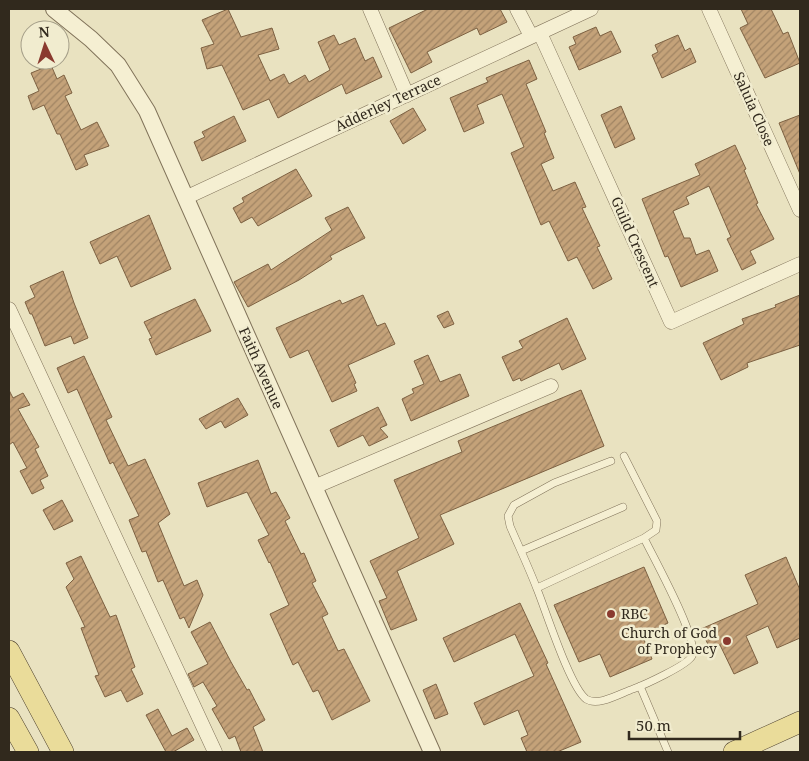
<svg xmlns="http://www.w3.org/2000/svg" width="809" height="761" viewBox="0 0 809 761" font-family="'Noto Serif',serif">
	<defs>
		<pattern id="building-hatch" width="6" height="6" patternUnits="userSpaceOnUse" patternTransform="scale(1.25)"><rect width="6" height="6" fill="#c4a279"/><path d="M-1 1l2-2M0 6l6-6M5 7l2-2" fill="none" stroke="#a08463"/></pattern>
	</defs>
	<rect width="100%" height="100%" fill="#e9e2c0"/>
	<!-- building -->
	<path fill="url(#building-hatch)" stroke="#7d6142" d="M228,9L241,37L272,28L279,49L258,55L270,81L284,74L289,84L305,75L309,82L330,70L318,42L334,35L339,45L355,38L365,61L373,57L382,77L346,94L342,84L278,118L269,99L243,110L222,65L207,69L201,48L214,44L202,20Z
		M428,9H500L507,22L480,35L477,28L427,52L432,62L411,73L389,28Z
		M741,9H771L783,34L788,32L800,63L765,78L740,28L748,24Z
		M596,27L600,36L611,31L621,52L579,70L569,47L576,44L573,37Z
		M678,35L685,51L690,48L696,62L662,78L652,55L658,52L655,45Z
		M529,60L537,79L526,84L546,132L544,133L554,158L541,164L553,191L575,182L586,207L582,208L600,246L597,247L612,279L593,289L577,257L568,261L549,221L541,225L511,153L524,147L502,94L477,105L484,123L464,132L450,98L488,82L486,78Z
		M51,65L57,79L64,75L72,93L65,96L81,130L97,122L109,146L84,155L88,165L76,170L60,134H57L44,105L33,110L28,96L39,91L31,73Z
		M621,106L635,139L615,148L601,115Z
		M413,108L426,130L403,144L390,121Z
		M800,115V174L779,123Z
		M234,116L246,141L202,161L194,142L205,137L202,132Z
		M735,145L746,169L744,170L758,203L756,204L774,239L750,251L756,263L742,270L727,239L731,237L709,186L686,197L689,204L673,211L684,238H690L696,255L709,250L718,271L681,287L668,256L665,257L642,199L700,175L695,164Z
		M296,169L312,196L258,226L252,217L241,223L233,208L244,202L242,198Z
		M348,207L365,238L330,256L332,259L299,280L248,307L234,282L268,264L271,270L332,230L325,218Z
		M149,215L171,269L131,287L117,256L100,264L90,242Z
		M63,271L74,303L88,338L74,344L71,336L45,346L32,314H30L25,302L35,297L30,286Z
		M363,295L377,326L385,323L395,344L348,365L356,383L354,384L357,391L332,402L308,350L290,358L276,328L340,300L342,304Z
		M800,295V345L747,363L748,367L721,380L703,343L744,324L742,319L776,307L775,305Z
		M195,299L211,331L156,355L149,339L152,338L144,322Z
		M448,311L454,324L444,328L437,316Z
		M567,318L586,359L562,370L559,363L521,381L520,378L513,381L502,357L523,348L519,341Z
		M428,355L440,382L460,374L469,396L411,421L402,399L414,393L412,389L424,384L414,361Z
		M84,356L112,417L106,420L128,466L145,459L162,496L170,514L158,523L184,586L197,580L203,595L189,628L184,617L180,619L163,580L158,582L146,551L142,552L129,520L139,516L113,462L110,464L77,389L68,393L57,368Z
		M9,390L13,398L23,393L30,405L18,409L39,447L35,449L48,476L40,480L44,488L32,494L20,471L27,468L13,442L9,445Z
		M581,390L604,446L440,515L454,544L397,571L417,620L391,630L379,601L387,598L370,561L419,538L394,480L462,452L458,441Z
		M238,398L248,415L225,428L221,421L206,429L199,419Z
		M378,407L387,425L380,428L388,437L369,446L363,435L338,447L330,430Z
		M258,460L271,494L276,492L290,518L285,521L301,554L304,553L316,581L312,583L328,614L322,617L338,651L344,649L370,701L332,720L318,690L313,692L298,662L293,665L270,614L289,605L270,562L269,563L258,540L269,535L247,492L207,507L198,483Z
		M62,500L73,521L54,530L43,510Z
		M81,556L110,617L116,615L135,667L131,669L143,694L127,702L121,690L105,697L95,676L99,675L81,628L85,627L66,587L74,579L66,563Z
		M786,557L800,590V638L777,648L768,626L746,636L758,663L734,674L720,645L710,649L701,629L758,604L745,575Z
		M644,567L668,623L642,635L652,659L610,677L600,654L579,662L554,605Z
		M520,603L548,663L546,664L581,742L557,752H527L521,738L528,735L518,710L484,725L474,703L534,676L515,634L454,662L443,638Z
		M210,622L231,662L247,690L249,689L265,720L253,727L263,752H241L235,736L229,739L212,709L217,706L203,682L194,687L188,674L208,664L191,632Z
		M436,684L448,714L435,719L423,690Z
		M158,709L172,736L187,728L194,740L173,752H166L146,715Z"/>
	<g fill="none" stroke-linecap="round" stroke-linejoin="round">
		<defs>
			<path id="service" d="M611,461L554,483L514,505L508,516L510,526C519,547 529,568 537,589C546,611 570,687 586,699C598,707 621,693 633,689C644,685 688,665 692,656C700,641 653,557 644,538
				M521,551L623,507
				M537,588L644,538L656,530L657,521L624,456
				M640,686L668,752"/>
			<path id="minor" d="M370,9L407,95
				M517,9L531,36
				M709,9L800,210
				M540,33L671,322L800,264
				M185,198L591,9
				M9,309L215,752
				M314,487L551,386"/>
			<path id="tertiary" d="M54,9L91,39L118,65L147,111L432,752"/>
			<path id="primary" d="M9,651L63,752
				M9,718L28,752
				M734,752L800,722"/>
		</defs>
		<!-- service casing -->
		<use href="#service" stroke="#81735a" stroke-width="8"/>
		<!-- minor casing -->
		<use href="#minor" stroke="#81735a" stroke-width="15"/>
		<!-- tertiary casing -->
		<use href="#tertiary" stroke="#81735a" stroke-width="18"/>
		<!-- primary casing -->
		<use href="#primary" stroke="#4e412e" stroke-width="22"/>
		<!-- service -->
		<use href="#service" stroke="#f5efd2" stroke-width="7"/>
		<!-- minor -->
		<use href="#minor" stroke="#f5efd2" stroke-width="14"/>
		<!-- tertiary -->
		<use href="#tertiary" stroke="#f5efd2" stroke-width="16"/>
		<!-- primary -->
		<use href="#primary" stroke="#eadc9a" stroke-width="21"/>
	</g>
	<!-- markers -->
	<g fill="#8a3a2f" stroke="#f1eccf" stroke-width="2">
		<circle cx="611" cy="614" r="5"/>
		<circle cx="727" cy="641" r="5"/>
	</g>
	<g text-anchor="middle" stroke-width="5" stroke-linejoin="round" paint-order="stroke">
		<!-- street labels -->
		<g font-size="14" fill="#31291d" stroke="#f1eccf">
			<text transform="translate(388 103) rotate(-25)" y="5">Adderley Terrace</text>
			<text transform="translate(754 109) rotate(66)" y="5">Saluia Close</text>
			<text transform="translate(635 242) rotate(66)" y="5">Guild Crescent</text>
			<text transform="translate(261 368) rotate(66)" y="5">Faith Avenue</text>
		</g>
		<!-- poi labels -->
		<g font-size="14" fill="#31291d" stroke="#f1eccf" text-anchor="start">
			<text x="621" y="619">RBC</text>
			<text x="717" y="638" text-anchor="end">Church of God<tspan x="717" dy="16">of Prophecy</tspan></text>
		</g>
	</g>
	<!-- border -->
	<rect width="809" height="761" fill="none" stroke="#31291d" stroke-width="20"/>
	<!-- north arrow -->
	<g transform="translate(45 45) rotate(356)"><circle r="24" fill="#f1eccf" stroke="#a49e88"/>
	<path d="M0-4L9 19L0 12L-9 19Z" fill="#8a3a2f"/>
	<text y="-8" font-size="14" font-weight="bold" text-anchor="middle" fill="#31291d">N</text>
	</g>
	<!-- scale -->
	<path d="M629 731v8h111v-8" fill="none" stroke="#31291d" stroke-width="2.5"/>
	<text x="636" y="731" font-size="15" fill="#31291d" stroke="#f1eccf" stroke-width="4" paint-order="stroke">50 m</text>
</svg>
